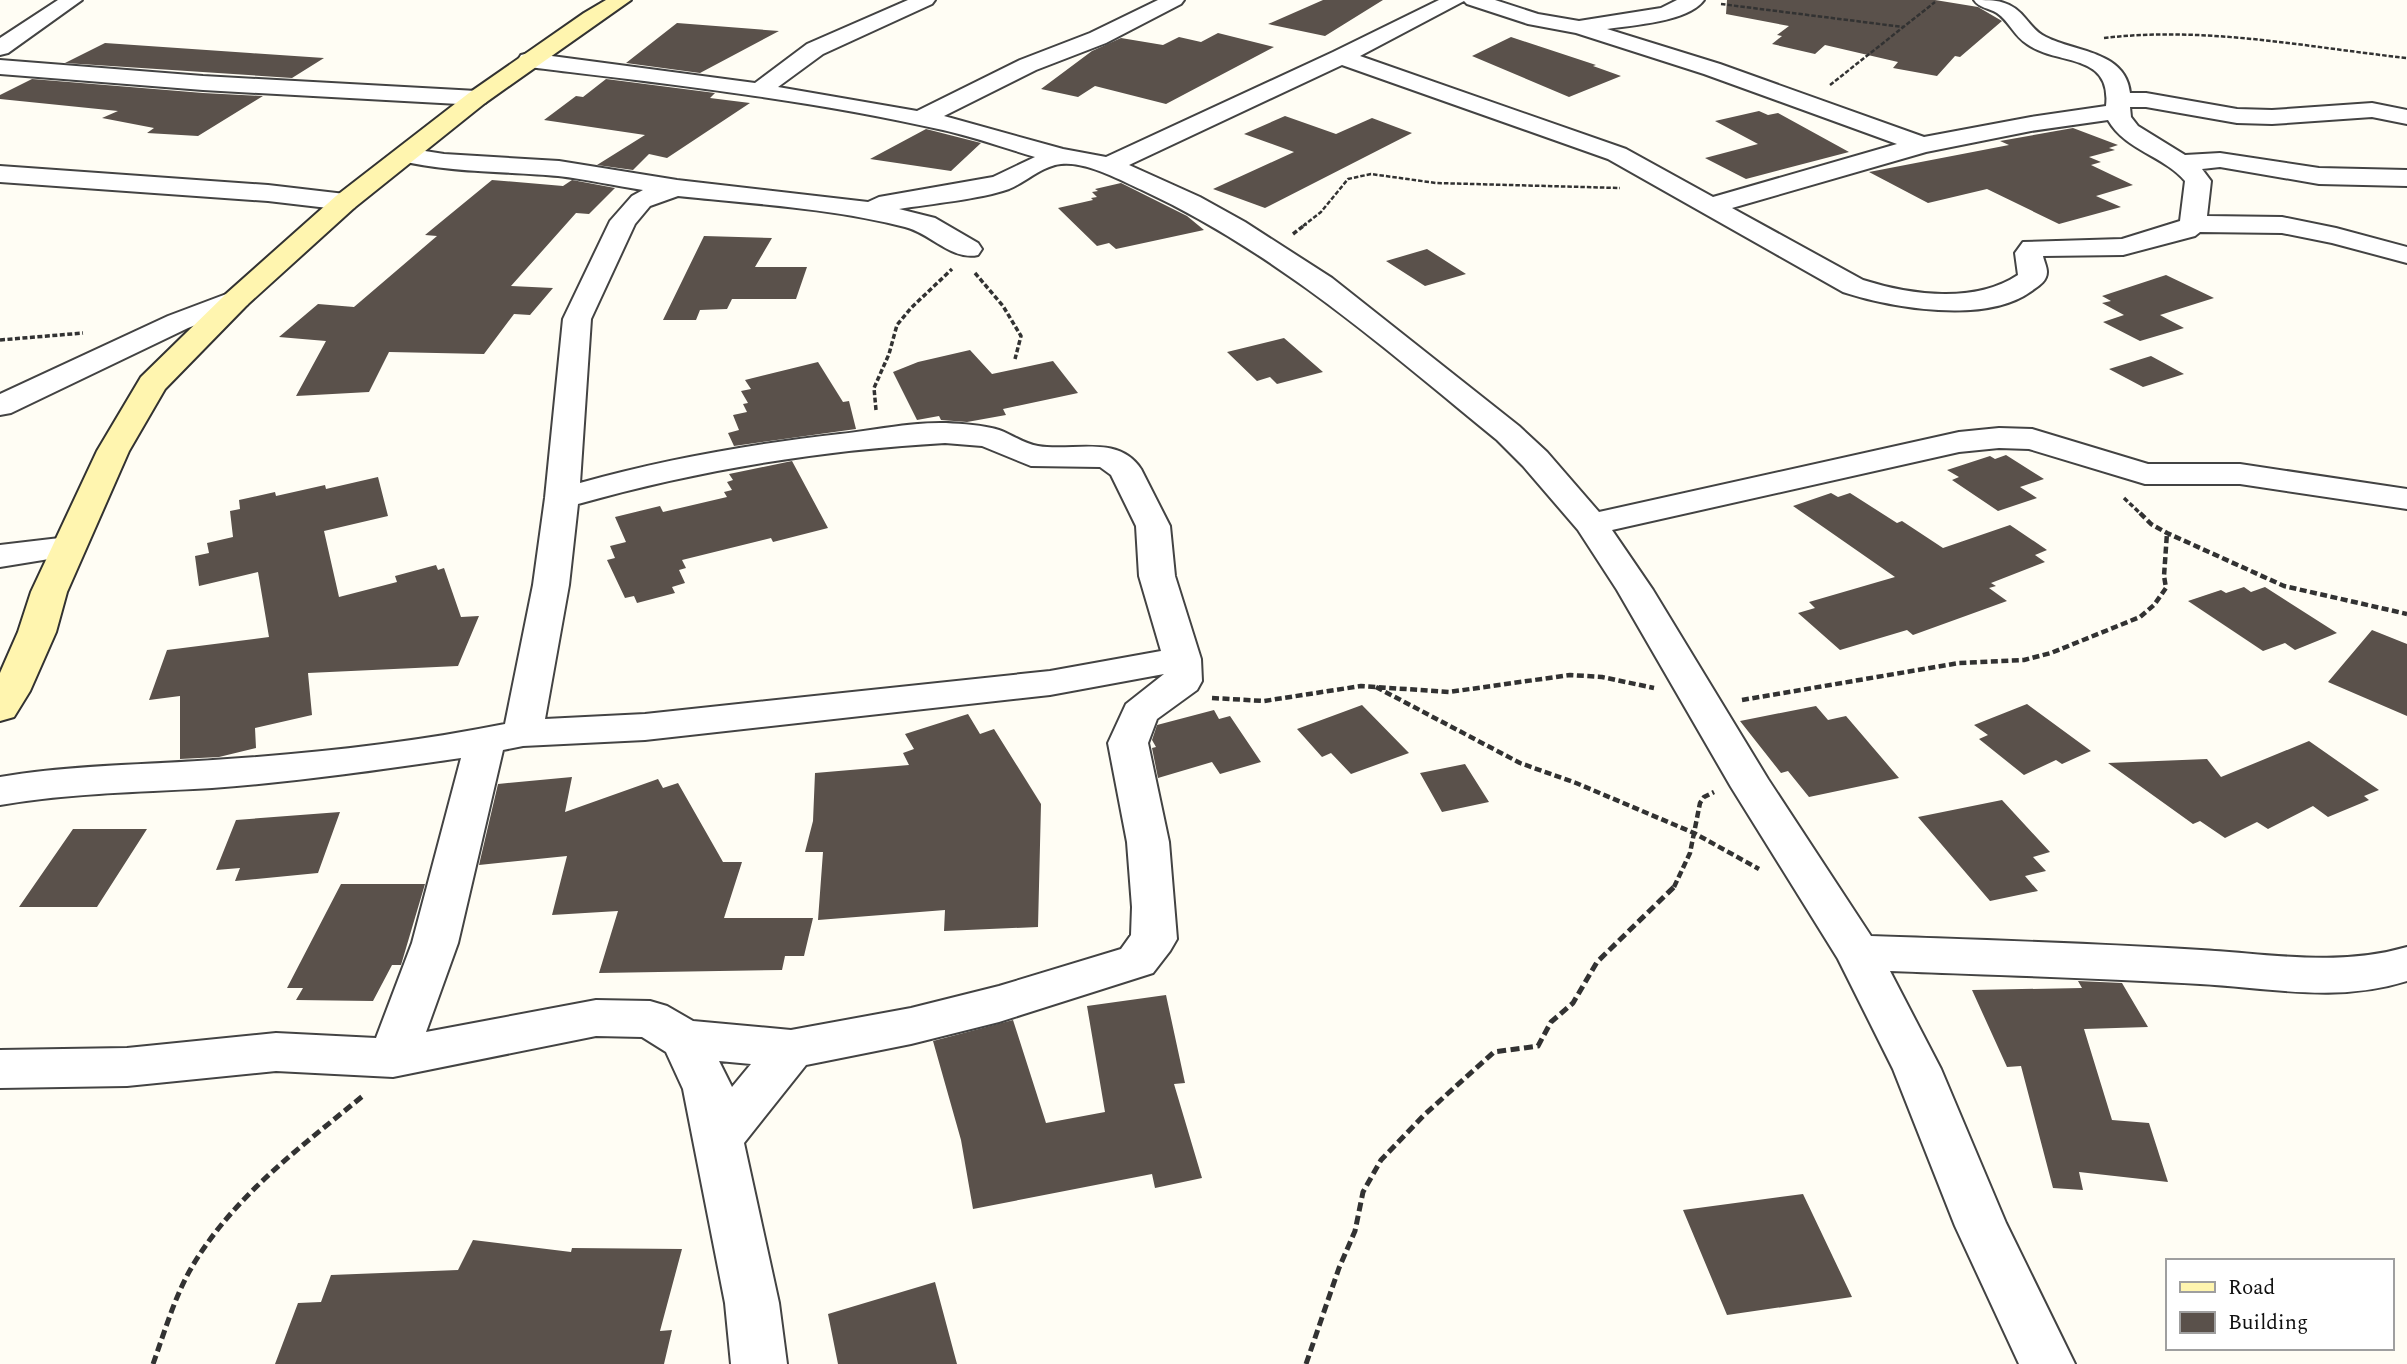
<svg xmlns="http://www.w3.org/2000/svg" width="2407" height="1364" viewBox="0 0 2407 1364" font-family="Spectral,serif">
	<rect width="100%" height="100%" fill="#fffdf4"/>
	<!-- building -->
	<path fill="#5a514b" d="M1323,0H1383L1325,36L1268,24Z
		M1727,0H1935L1978,7L2002,21L1960,57L1955,56L1937,76L1893,68L1898,62L1825,45L1815,54L1772,44L1782,36L1777,35L1789,26L1726,14Z
		M677,23L779,31L700,73L626,63Z
		M1218,33L1274,47L1166,104L1095,86L1078,97L1041,89L1092,51L1121,38L1163,45L1179,37L1201,42Z
		M1511,37L1596,65L1593,66L1621,76L1569,97L1472,56Z
		M105,43L250,53L324,58L292,78L65,63Z
		M32,79L203,93L263,96L198,136L147,133L154,128L102,118L118,111L0,99V95Z
		M606,79L715,93L710,98L750,103L667,158L649,154L633,170L597,165L645,135L544,120L576,96L583,97Z
		M1759,111L1768,115L1778,113L1849,152L1746,179L1705,158L1758,144L1715,121Z
		M1285,116L1336,134L1372,118L1412,133L1265,208L1213,189L1294,152L1244,134Z
		M2073,128L2118,145L2109,148L2115,150L2089,157L2101,162L2091,165L2133,185L2096,196L2121,207L2059,224L1987,189L1928,203L1869,172L2009,145L2000,141Z
		M926,129L981,143L951,171L870,159Z
		M492,180L563,186L572,180L615,188L589,214L576,213L511,286L553,288L530,315L514,314L484,354L389,352L369,392L296,396L326,341L279,337L318,304L354,307L437,236L425,235Z
		M1121,183L1187,216L1204,230L1116,249L1109,243L1097,246L1058,208L1093,200L1091,198L1097,197L1092,192L1098,191L1095,189Z
		M704,236L772,238L755,267H807L796,299H732L727,309L700,310L696,320H663Z
		M1427,249L1466,274L1425,286L1386,261Z
		M2166,275L2214,298L2160,315L2184,328L2140,341L2103,322L2124,315L2102,303L2111,301L2102,296Z
		M1284,338L1323,372L1277,384L1270,377L1257,381L1227,352Z
		M970,350L992,374L1053,361L1078,393L1003,409L1006,415L967,422L941,420L939,416L917,420L893,372L918,362Z
		M2151,356L2184,374L2143,387L2109,369Z
		M818,362L843,402L849,401L856,429L734,446L728,433L739,430L733,415L747,412L743,404L748,403L741,391L751,389L745,380Z
		M2006,455L2044,479L2020,487L2037,498L1998,511L1952,480L1959,477L1947,470L1990,456L1995,459Z
		M792,461L828,528L773,542L771,538L682,560L686,568L679,570L685,583L672,587L675,593L637,603L634,596L625,598L607,560L615,558L610,546L626,542L615,517L660,506L663,512L727,497L724,492L732,490L727,482L733,480L729,474Z
		M378,477L388,516L324,531L339,597L397,582L395,576L436,565L438,570L444,568L461,617L479,616L458,666L308,673L312,715L255,728L256,748L219,757L180,759V696L149,700L167,650L269,637L258,572L199,586L195,556L209,553L207,543L233,537L230,511L240,509L239,500L275,492L276,496L325,485L326,489Z
		M1831,493L1838,497L1850,493L1897,523L1902,521L1943,548L2010,525L2047,550L2035,555L2045,562L1991,583L1996,586L1989,588L2007,601L1913,635L1907,630L1840,650L1798,613L1815,608L1809,602L1895,577L1793,506Z
		M2244,587L2251,592L2265,587L2337,633L2295,650L2285,643L2263,651L2188,601L2221,590L2226,593Z
		M2372,630L2407,644V716L2328,682Z
		M2027,704L2091,751L2062,764L2056,760L2024,775L1979,739L1988,735L1974,725Z
		M1362,705L1409,753L1351,774L1331,753L1322,757L1297,729Z
		M1816,706L1828,720L1846,716L1899,778L1809,797L1788,771L1781,773L1740,721Z
		M1214,710L1219,719L1230,716L1261,762L1220,774L1212,762L1158,778L1152,748L1156,747L1152,740L1157,725Z
		M968,714L980,734L994,729L1041,804L1038,927L944,931L945,910L818,920L823,852H805L813,821L815,773L909,765L903,753L914,749L905,734Z
		M2309,741L2379,790L2364,796L2369,800L2328,817L2313,806L2268,829L2257,822L2225,838L2200,821L2193,824L2108,763L2207,759L2221,777Z
		M1465,764L1489,802L1442,812L1420,773Z
		M572,777L565,812L658,779L663,788L678,783L723,862H742L724,918H813L804,956H785L782,970L599,973L618,911L552,915L567,856L479,865L498,784Z
		M2002,800L2050,852L2033,857L2046,871L2025,876L2038,891L1990,901L1918,817Z
		M340,812L318,873L235,881L240,868L216,870L236,820Z
		M73,829H147L97,907H19Z
		M341,884H425L401,965H392L373,1001L296,1000L303,988H287Z
		M2078,981L2122,983L2148,1027L2084,1029L2112,1120L2149,1123L2168,1182L2079,1172L2083,1190L2053,1188L2021,1066L2007,1067L1972,990L2082,988Z
		M1166,995L1185,1083L1174,1084L1202,1178L1155,1188L1152,1174L973,1209L961,1140L933,1041L1013,1020L1046,1123L1105,1112L1087,1006Z
		M1803,1194L1852,1297L1727,1315L1683,1210Z
		M473,1240L571,1252L572,1248L682,1249L660,1331L672,1330L664,1364H275L298,1303L321,1302L331,1275L458,1270Z
		M935,1282L957,1364H838L828,1314Z"/>
	<g fill="none" stroke-linecap="round" stroke-linejoin="round">
		<defs>
			<path id="minor" d="M58,0H82L8,53L0,55V38Z
				M908,0H935L932,4L823,54L778,87L917,111L1020,60L1090,33L1158,0H1184L1181,4L1106,43L1036,70L944,116L1063,149L1106,157L1333,52L1439,0H1495L1538,14L1579,21L1661,8L1677,0H1704C1688,22 1633,25 1607,29L1720,64L1924,137L2031,117L2106,106C2112,52 2058,66 2027,44C2014,36 2009,21 1997,13C1989,8 1979,8 1974,0C1996,0 2011,0 2026,19C2032,26 2037,33 2046,37C2075,52 2126,51 2130,93H2146L2237,109L2272,110L2372,103L2407,110V124L2372,117L2272,124L2237,123L2146,107H2130L2131,117L2138,126L2185,155L2220,153L2319,168L2407,170V186L2319,184L2220,167L2202,169L2211,181L2207,216L2282,217L2336,228L2407,247V263L2332,243L2282,233L2200,232L2195,236L2123,255L2043,256C2044,261 2047,267 2047,272C2047,282 2037,287 2030,292C1985,324 1892,308 1843,292L1608,159L1342,65L1129,165L1200,197L1245,222L1332,278L1519,426L1547,452L1599,512L1959,432L1999,428L2032,429L2148,464H2240L2407,489V509L2240,484H2145L2029,449L1999,448L1959,452L1612,530L1653,590L1768,779L1871,936C1981,940 2091,943 2201,950C2271,954 2338,967 2407,947V981C2338,1003 2271,988 2200,984C2097,978 1994,975 1890,971L1941,1069L2006,1223L2075,1364H2019L1955,1226L1893,1069L1838,959L1731,787L1617,590L1578,530L1523,466L1497,440C1382,346 1277,253 1142,190C1120,180 1086,161 1061,164C1042,166 1026,182 1009,189C981,199 930,204 899,209L935,218L978,243L982,249L978,255C952,261 930,233 905,227C831,208 754,204 678,196L650,206L635,224L591,319L580,483C666,459 752,444 840,434C875,430 911,422 946,423C963,424 983,425 999,430C1011,434 1024,444 1038,446C1073,452 1118,434 1141,469L1170,526L1175,576L1201,659L1202,681L1197,690L1157,719L1148,743L1169,842L1177,939L1170,951L1153,973L999,1022L911,1044L806,1065L744,1143L779,1303L787,1364H731L725,1303L683,1089L666,1052L642,1037L596,1036L393,1077L276,1071L127,1086L0,1088V1050L127,1048L276,1033L376,1038L412,943L461,758C378,770 296,782 212,788C141,792 70,793 0,805V777C71,765 142,765 213,760C310,754 410,743 505,724L533,585L545,498L563,319L610,221L632,196L643,190C615,186 586,179 558,176C504,171 450,173 397,160L394,155L397,150L406,148L444,154L559,161L677,180L868,202L879,197L993,177L1035,157C1005,148 974,137 943,130C807,99 667,84 529,67L521,65L518,60L521,55L529,53L755,83L807,44ZM1464,1L1467,4L1528,24L1576,33L1704,74L1897,144L1713,197L1626,149L1360,56ZM2108,120C2125,150 2164,156 2185,181L2180,221L2122,239L2023,242L2015,253L2018,275C1975,304 1910,295 1863,280L1732,208L1926,152L2031,131ZM945,443L982,446L1031,466L1100,467L1111,475L1136,526L1139,576L1161,651L1050,671L645,714L545,719L569,585L578,504C698,470 821,450 945,443ZM1164,674L1126,704L1108,743L1127,842L1132,907L1131,935L1121,949L999,986L911,1008L791,1030L693,1021L667,1006L650,1001L596,1000L426,1032L458,943L503,750L523,746L645,740L1050,695ZM719,1061L751,1064L732,1087Z
				M0,60L203,76L477,91L485,93L489,98L485,103L477,105L203,90L0,74Z
				M0,166L268,185L345,194L354,196L358,202L354,208L345,210L268,201L0,182Z
				M237,290L247,293L251,299L247,305L188,328L11,413L0,415V394L168,316Z
				M68,537L80,540L85,547L80,554L0,567V545Z"/>
			<path id="secondary" d="M606,0H631L485,103L354,208L247,305L165,389L129,451L67,592L56,632L30,691L14,717L0,721V673L18,632L31,592L97,451L141,377L227,293L336,196L469,93L584,13Z"/>
		</defs>
		<!-- minor casing -->
		<use href="#minor" stroke="#434343" stroke-width="4"/>
		<!-- secondary casing -->
		<use href="#secondary" stroke="#323232" stroke-width="4"/>
		<!-- path-far3 -->
		<path stroke="#323232" stroke-width="2.5" stroke-dasharray="4.5 2" stroke-linecap="butt" d="M1721,4L1903,27
			M2104,38C2207,26 2305,47 2407,58
			M1830,85L1935,2
			M1303,226L1321,212L1348,179L1371,174L1436,183L1620,188"/>
		<!-- path-far2 -->
		<path stroke="#323232" stroke-width="3.5" stroke-dasharray="5 2.5" stroke-linecap="butt" d="M1293,234L1306,224
			M975,273L1003,306L1021,336L1015,359
			M0,340L83,333
			M876,410L874,388L889,354L897,325L911,308L952,269
			M2124,498L2142,515"/>
		<!-- path-far1 -->
		<path stroke="#323232" stroke-width="4.5" stroke-dasharray="7 3.5" stroke-linecap="butt" d="M2140,513L2151,524L2167,533L2284,586L2407,614
			M1376,687L1520,763L1576,783L1694,833L1759,869
			M1212,698L1264,701L1361,686L1449,692L1570,675L1602,677L1654,688
			M1742,700L1959,663L2024,660L2051,653L2140,617L2154,605L2166,588L2164,576L2167,533
			M1674,887L1690,853L1700,803L1704,797L1714,792"/>
		<!-- path -->
		<path stroke="#323232" stroke-width="5" stroke-dasharray="9 4.5" stroke-linecap="butt" d="M153,1364C165,1331 175,1295 193,1265C235,1195 302,1146 364,1095
			M1306,1364L1339,1268L1355,1231L1363,1192L1381,1160L1424,1115L1494,1052L1538,1046L1551,1022L1573,1003L1597,962L1676,885"/>
		<!-- minor -->
		<use href="#minor" fill="#fff" fill-rule="evenodd"/>
		<!-- secondary -->
		<use href="#secondary" fill="#fff5af" fill-rule="evenodd"/>
	</g>
	<!-- legend -->
	<rect x="2166" y="1259" width="228" height="91" fill="#ffffff" stroke="#9f9f9f" stroke-width="2"/>
	<rect x="2180" y="1282" width="35" height="10" fill="#fff5af" stroke="#9f9f9f" stroke-width="2"/>
	<text x="2228" y="1294" font-size="21" fill="#101010">Road</text>
	<rect x="2180" y="1312" width="35" height="21" fill="#5a514b" stroke="#9f9f9f" stroke-width="2"/>
	<text x="2228" y="1329" font-size="21" fill="#101010">Building</text>
</svg>
